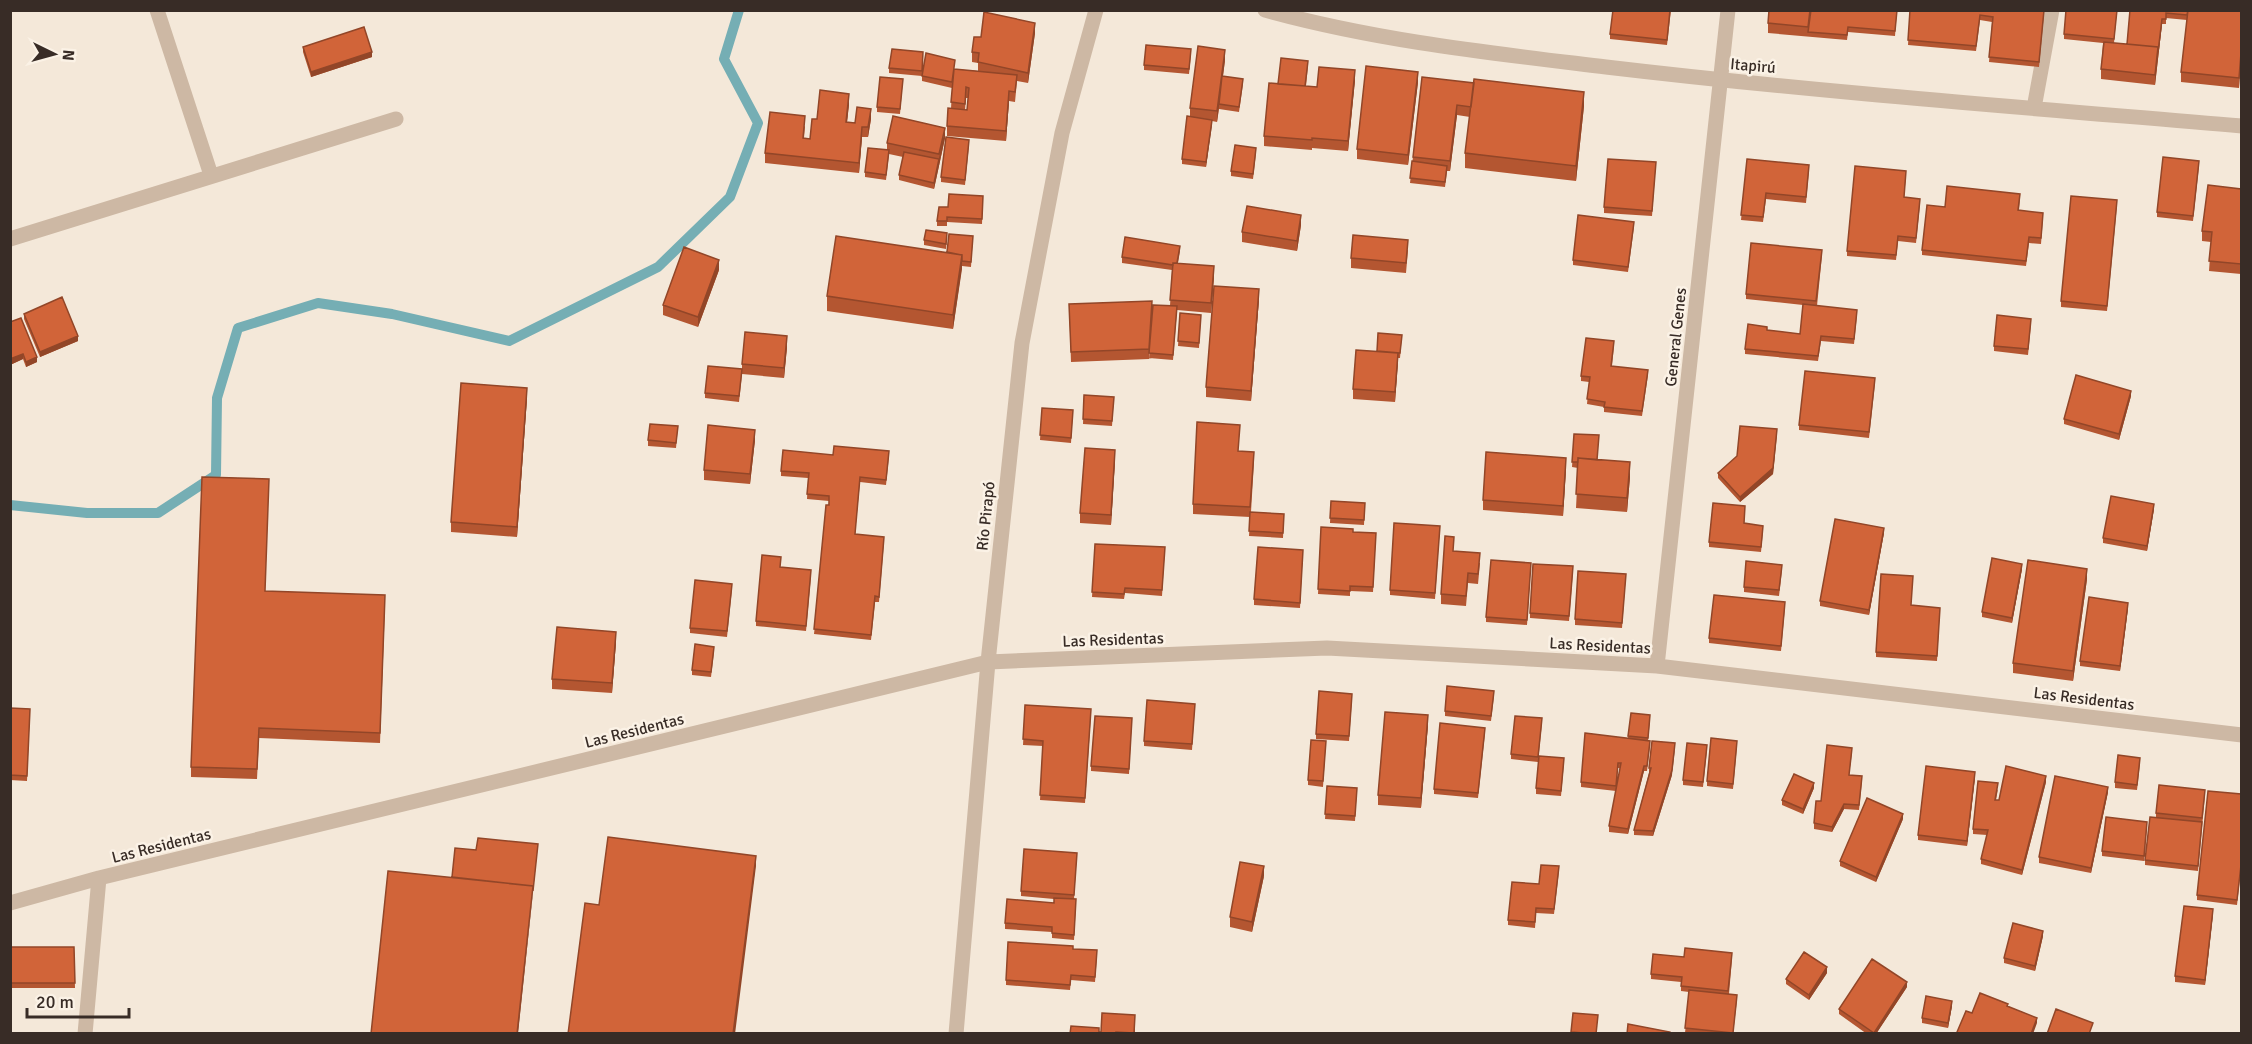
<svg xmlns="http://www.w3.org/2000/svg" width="2252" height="1044" viewBox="0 0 2252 1044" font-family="Signika,sans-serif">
	<rect width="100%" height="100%" fill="#f4e8d9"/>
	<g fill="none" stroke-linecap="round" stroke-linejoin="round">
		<!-- stream -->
		<path stroke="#75aeb4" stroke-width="10" d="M10,505L87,513H158L216,475L217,398L238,328L318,303L392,314L509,341L658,267L730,197L758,123L724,59L739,10"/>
		<!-- minor -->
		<path stroke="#cdb8a4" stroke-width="15" d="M157,10L211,175
			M1265,10C1377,41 1491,53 1606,67C1817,92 2030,108 2242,126
			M2034,108L2052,10
			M10,239L396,119
			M1657,666L1728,10
			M10,903L99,878L988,662L1327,648L1657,666L2242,735
			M85,1034L99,878
			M956,1034L988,662L1022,343L1062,133L1096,10"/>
	</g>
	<!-- wall -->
	<path fill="#b45631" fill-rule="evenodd" d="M1671,10L1667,45L1610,39V34Z
		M1897,10L1895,36L1848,32L1847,40L1768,33V23Z
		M1910,10L2044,14L2039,67L1989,62L1992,22L1980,20L1976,51L1908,45Z
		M2117,10L2114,43L2127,44L2130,10H2241L2239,88L2181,82V72L2187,20L2166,18V24H2162L2155,85L2101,79V69L2103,43L2064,39V34Z
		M1035,33L1028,83L1017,81L1015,102L1009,101L1006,141L947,136V126L951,109L952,88L922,81V76L954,69L978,71V63L972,62V52L981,37ZM966,98H968L967,110H965Z
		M303,47L372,57L311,77L303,52Z
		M1191,54L1189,74L1144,70V65Z
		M923,58L922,76L889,73V68Z
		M1225,60L1223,76L1243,84L1239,112L1219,109L1217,122L1212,121L1206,167L1182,164V159L1190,117V108Z
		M1308,66L1306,86L1317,87L1355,80L1348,151L1312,148V150L1264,146V136L1278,84Z
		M1422,77L1584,106L1576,181L1465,168V153L1470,117L1457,115L1450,171H1447L1445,187L1410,183Z
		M903,79L900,114L877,112V107Z
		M1418,82L1408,165L1357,159V149Z
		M849,104L847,122L855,123L871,119L868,137H862L859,173L765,163V153L805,126L804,138L810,139L817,119Z
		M945,138L934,189L899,180V175L903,157L889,154L886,180L865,177V172L887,150V143Z
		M969,145L965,185L941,182V177Z
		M1256,153L1253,179L1231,176V171Z
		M1747,159L1809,170L1806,203L1766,199L1763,222L1741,220Z
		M1656,162L1652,216L1604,213V207Z
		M2199,166L2193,221L2157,217V212Z
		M1906,176L1904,197L1920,204L1916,243L1898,241L1896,260L1847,256V251Z
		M2241,189V274L2209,271L2211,242L2202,241V231Z
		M983,196L982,224L947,222V226H937V221L948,207Z
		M2020,199L2019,210L2043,218L2041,244L2029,243L2026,266L1922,255V250L1945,207Z
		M2117,205L2107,311L2061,307V301Z
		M1301,225L1297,251L1242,242V232Z
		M1634,227L1628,272L1573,265V260Z
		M973,236L971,267L962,266L953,329L827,311V296L947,252Z
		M947,238L946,249L924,245V240Z
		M1408,250L1406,273L1351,268V258Z
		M1180,251L1178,263L1214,276L1211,313L1177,310L1173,360L1149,358V353L1170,306L1172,270L1122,263V257Z
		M1822,255L1817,306L1857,315L1854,344L1821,341L1818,361L1745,354V349L1767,330L1800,334L1803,305L1746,299V294Z
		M719,270L698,327L663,315V305Z
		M1259,299L1251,401L1206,397V387Z
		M1069,304L1152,311L1149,359L1071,362Z
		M1180,313L1201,315L1199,348L1178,346Z
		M24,314L78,341L40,357L24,319Z
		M10,322L37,362L26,367L23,359L10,365Z
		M2031,324L2028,355L1994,351V346Z
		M1402,335L1400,358H1398L1395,402L1353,399V389L1377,351Z
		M1614,346L1612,366L1648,375L1642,416L1604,412V407L1587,404L1589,382L1581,381V376Z
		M787,347L784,378L742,374L739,402L705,398V393L742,369V364Z
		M1875,383L1869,438L1799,430V425Z
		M1084,395L1114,397L1112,426L1083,424Z
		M2131,396L2119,440L2064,424V419Z
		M527,398L517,537L451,532V522Z
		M1042,408L1073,410L1071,443L1040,440Z
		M678,426L676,448L648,446V440Z
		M1574,434L1597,460L1630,477L1627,512L1576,508L1578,468L1572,467Z
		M1777,435L1773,474L1740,502L1718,478V473Z
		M755,440L750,484L704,480V470Z
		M1239,452L1254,462L1251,512L1284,514L1283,538L1249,536L1250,517L1193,514V504Z
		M833,455L889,456L886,485L860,482L855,534L884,542L879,602H875L871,640L814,634L829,501L807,499L808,478L781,476V471Z
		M1115,460L1111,525L1080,523V513Z
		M1566,468L1563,516L1483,510V500Z
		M1331,501L1365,503L1364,525L1330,523Z
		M2154,509L2147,551L2103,543V538Z
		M1745,511L1744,524L1763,531L1761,552L1709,547V542Z
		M1440,526L1435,599L1390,595V590Z
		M1321,527L1353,532L1376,533L1373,592L1350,591V596L1318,594Z
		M1884,533L1869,615L1820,606V601Z
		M1095,544L1165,547L1162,596L1125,593L1124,599L1092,597Z
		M1303,550L1300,608L1254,605V599Z
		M1454,551L1480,563L1478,584L1468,583L1466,606L1441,604V594Z
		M1531,563L1527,625L1486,622V617Z
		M781,567L811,576L806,631L756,626V621Z
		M2022,569L2012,623L1982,617V612Z
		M1782,570L1779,596L1744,592V587Z
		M1573,571L1569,621L1530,618V613Z
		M1626,574L1622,628L1575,625V619Z
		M2087,579L2073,681L2013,673V663Z
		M732,589L727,637L690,633V628Z
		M265,591L385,605L380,743L259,738L257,779L191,777V767Z
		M1911,605L1940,608L1937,661L1876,657V652Z
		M1785,607L1781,651L1709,643V638Z
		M2128,608L2120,671L2080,666V661Z
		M616,642L612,693L552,689V679Z
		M714,652L711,677L692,675V670Z
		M1494,696L1491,721L1445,716V711Z
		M1352,699L1349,741L1316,739V734Z
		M1195,704L1192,750L1144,746V741Z
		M1025,705L1091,714L1085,803L1040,800L1043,746L1023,745Z
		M10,708L30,709L27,781L10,780Z
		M1631,713L1650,720L1648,741L1650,746L1647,771H1644L1628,834L1609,832V826L1616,791L1581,787V782L1628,738ZM1618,768H1620L1616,790Z
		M1132,718L1129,774L1091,771V766Z
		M1542,723L1538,762L1511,759V754Z
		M1428,725L1421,808L1378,805V795Z
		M1485,733L1478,798L1434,794V789Z
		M1326,741L1323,787L1308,785V780Z
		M1737,746L1733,789L1707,786V781Z
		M1707,750L1703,787L1683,785V780Z
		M1852,753L1849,775L1862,781L1859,810L1844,809L1832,832L1814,829V823L1821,801Z
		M1564,763L1561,796L1536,794V788Z
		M2140,763L2137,790L2115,788V782Z
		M1649,768L1672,775L1653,836L1634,835V830L1649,773Z
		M1975,777L1967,846L1918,840V835Z
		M2046,782L2022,875L1981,864V859L1987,835L1973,834V829L1998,789L1996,800H1999Z
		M1327,786L1357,788L1355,821L1325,819Z
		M1814,788L1803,814L1782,805V800Z
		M2108,792L2091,873L2039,863V857Z
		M2241,794V886H2240V878L2237,905L2197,900V895Z
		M2205,795L2198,871L2145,865V860L2156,817V813Z
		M1903,819L1876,882L1840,866V861Z
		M2147,827L2144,861L2102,856V851Z
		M1077,853L1074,899L1076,904L1074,940L1052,938V932L1005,929V923L1054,903V899L1021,896V891Z
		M1559,871L1554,914L1536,913L1535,928L1508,925V920L1539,884Z
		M1264,876L1252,932L1230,927V917Z
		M2213,914L2205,985L2175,982V976Z
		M2043,936L2035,971L2004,963V958Z
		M10,947H74L75,988H11L10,1022Z
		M1073,949L1097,956L1095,982L1071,980L1070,990L1006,985V980Z
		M1684,957L1732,959L1729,994L1737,1000L1733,1034L1685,1033L1689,992L1681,991V982L1651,979V974Z
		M1827,973L1809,1000L1786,984V979Z
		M1907,987L1876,1034H1867L1839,1014V1009Z
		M1952,1006L1948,1028L1922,1023V1018Z
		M1573,1013L1597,1034H1571Z
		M1135,1015V1034H1070L1101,1032Z"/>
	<!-- shaded-wall -->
	<path fill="#924628" d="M2162,19V24L2155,85V75Z
		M1035,23V33L1028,83V73Z
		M1225,50V60L1217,122V111Z
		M372,52V57L311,77V72Z
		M2241,53V63L2239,88V78Z
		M1355,70V80L1348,151V141Z
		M1418,72V82L1408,165V155Z
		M1009,91V101L1006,141V131Z
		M1584,92V106L1576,181V166Z
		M849,94V104L846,132V122Z
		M1457,105V115L1450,171V161Z
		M871,109V119L868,137V127Z
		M1212,120V125L1206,167V162Z
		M862,127V137L859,173V163Z
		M945,128V138L934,189V183Z
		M1301,215V225L1297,251V241Z
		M962,255V269L953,329V315Z
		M719,260V270L698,327V317Z
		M1214,266V276L1211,313V303Z
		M1259,289V299L1251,401V391Z
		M78,336V341L40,357V352Z
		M787,336V347L784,378V368Z
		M1398,353V363L1395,402V392Z
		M23,354V359L10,365V359Z
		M37,357V362L26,367V362Z
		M527,388V398L517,537V527Z
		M2131,391V396L2119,440V434Z
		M1777,429L1773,474L1740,502V497Z
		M755,430V440L750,484V474Z
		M1115,450V460L1111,525V515Z
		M1566,458V468L1563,516V506Z
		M1630,462V477L1627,512V498Z
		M2154,504V509L2147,551V546Z
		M1884,528V533L1869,615V610Z
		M2022,564V569L2012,623V618Z
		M2087,569V579L2073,681V671Z
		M2128,603V608L2120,671V666Z
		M616,632V642L612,693V683Z
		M1428,715V725L1421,808V798Z
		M1675,748L1672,775L1653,836V831Z
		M1644,766V771L1628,834V829Z
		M1975,772V777L1967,846V841Z
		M2046,776V782L2022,875V870Z
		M1814,783V788L1803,814V809Z
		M2108,787V792L2091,873V868Z
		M1844,804V809L1832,832V827Z
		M1903,814V819L1876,882V877Z
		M538,844L518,1034H517Z
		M756,856V866L735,1034H733Z
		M1264,866V876L1252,932V922Z
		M2213,909V914L2205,985V980Z
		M2043,931V936L2035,971V966Z
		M1827,967V973L1809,1000V995Z
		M1907,982V987L1876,1034H1874Z
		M1952,1001V1006L1948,1028V1023Z
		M2037,1018V1023L2033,1034H2031Z"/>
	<!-- building -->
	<path fill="#d16439" stroke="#924628" stroke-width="1.5" d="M1613,10H1670L1667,40L1610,34Z
		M1769,10H1810L1808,27L1768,23Z
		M1811,10H1897L1895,31L1848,27L1847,35L1808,32Z
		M1910,10H2044L2039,62L1989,57L1993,17L1980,15L1976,46L1908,40Z
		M2066,10H2117L2114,39L2064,34Z
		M2130,10H2188L2187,15L2166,13V19H2162L2158,52V47L2127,44Z
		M2188,10H2241V53L2239,78L2181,72Z
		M984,12L1035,23L1028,73L978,62L979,53L972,52L974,37H981Z
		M364,27L372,52L311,72L303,47Z
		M2104,42L2158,47L2155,75L2101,69Z
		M1146,45L1191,49L1189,69L1144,65Z
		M1198,46L1225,50L1217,111L1190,108Z
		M892,49L923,52L922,71L889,68Z
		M926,53L955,60L952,82L922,76Z
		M1281,58L1308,61L1305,86L1278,84Z
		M1366,66L1418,72L1408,155L1357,149Z
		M1319,67L1355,70L1348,141L1312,138V140L1264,136L1269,83L1317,87Z
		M954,69L1017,75L1015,92L1009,91L1006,131L947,126L948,108L967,110L969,88L966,87L965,104L951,102Z
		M1222,76L1243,79L1239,107L1219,104Z
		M880,77L903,79L900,109L877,107Z
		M1422,77L1474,83L1471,107L1457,105L1450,161L1413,157Z
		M1474,79L1584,92L1576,166L1465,153Z
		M820,90L849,94L846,122L855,123L857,107L871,109L868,127H862L859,163L765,153L770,112L805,116L803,138L810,139L812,119H817Z
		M893,116L945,128L939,154L887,143Z
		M1187,116L1212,120L1206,162L1182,159Z
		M946,137L969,140L965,180L941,177Z
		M1235,145L1256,148L1253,174L1231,171Z
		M868,148L889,150L886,175L865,172Z
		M904,152L939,159L934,183L899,175Z
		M2163,157L2199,161L2193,216L2157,212Z
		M1608,159L1656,162L1652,211L1604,207Z
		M1747,159L1809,165L1806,197L1766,193L1763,217L1741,215Z
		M1412,161L1447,166L1445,182L1410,178Z
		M1855,166L1906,171L1904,197L1920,199L1916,238L1898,236L1896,255L1847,251Z
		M2208,185L2241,189V264L2209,261L2212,232L2202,231Z
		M1947,186L2020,194L2018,210L2043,213L2041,238L2029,237L2026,261L1922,250L1927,205L1945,207Z
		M949,194L983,196L982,219L947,217V221H937L939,207H948Z
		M2071,196L2117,200L2107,306L2061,301Z
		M1247,206L1301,215L1297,241L1242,232Z
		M1578,215L1634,222L1628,267L1573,260Z
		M926,230L947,233L946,244L924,240Z
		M949,234L973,236L971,262L962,261V255L947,252Z
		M1353,235L1408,240L1406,263L1351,258Z
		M836,236L962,255L953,315L827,296Z
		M1125,237L1180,246L1177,263H1173V265L1122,257Z
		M1751,243L1822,250L1816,301L1746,294Z
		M684,247L719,260L698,317L663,305Z
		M1173,263L1214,266L1211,303L1170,300Z
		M1214,286L1259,289L1251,391L1206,387Z
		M62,297L78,336L40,352L24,314Z
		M1152,301L1149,349L1071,352L1069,304Z
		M1803,304L1857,310L1854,339L1821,336L1818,356L1745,349L1748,324L1767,327V330L1800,334Z
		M1153,305L1177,306L1173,355L1149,353Z
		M1180,313L1201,315L1199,343L1178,341Z
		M1997,315L2031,319L2028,349L1994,346Z
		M21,318L37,357L26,362L23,354L10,359V322Z
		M745,332L787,336L784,368L742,364Z
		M1378,333L1402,335L1400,353L1377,351Z
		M1586,338L1614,341L1611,366L1648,370L1642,411L1604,407L1605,402L1587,399L1590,377L1581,376Z
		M1356,350L1398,353L1395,392L1353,389Z
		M708,366L742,369L739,396L705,393Z
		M1805,371L1875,378L1869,432L1799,425Z
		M2076,375L2131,391L2119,434L2064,419Z
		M461,383L527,388L517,527L451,522Z
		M1084,395L1114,397L1112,421L1083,419Z
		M1042,408L1073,410L1071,438L1040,435Z
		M1197,422L1240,425L1238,451L1254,452L1250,507L1193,504Z
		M650,424L678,426L676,443L648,440Z
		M708,425L755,430L750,474L704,470Z
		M1740,426L1777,429L1773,468L1740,497L1718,473L1737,456Z
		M1574,434L1599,435L1597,460L1578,458V462H1572Z
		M834,446L889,451L886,480L860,477L855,534L884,537L879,597L875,596L871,635L814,629L826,505H829V496L807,494L809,473L781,471L783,450L833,455Z
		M1085,448L1115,450L1111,515L1080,513Z
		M1486,452L1566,458L1563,506L1483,500Z
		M1578,458L1630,462L1627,498L1576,494Z
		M202,477L269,479L265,591L385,595L380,733L259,728L257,769L191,767Z
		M2111,496L2154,504L2147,546L2103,538Z
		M1331,501L1365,503L1364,520L1330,518Z
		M1713,503L1745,506L1744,523L1763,526L1761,547L1709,542Z
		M1250,512L1284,514L1283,533L1249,531Z
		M1835,519L1884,528L1869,610L1820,601Z
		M1394,523L1440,526L1435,593L1390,590Z
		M1321,527L1353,529V532L1376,533L1373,587L1350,586V591L1318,589Z
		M1445,536L1454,537L1453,551L1480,553L1478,574L1468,573L1466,596L1441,594Z
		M1095,544L1165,547L1162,590L1125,588L1124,594L1092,592Z
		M1258,547L1303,550L1300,603L1254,599Z
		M762,555L781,557L780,567L811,570L806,626L756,621Z
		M1992,558L2022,564L2012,618L1982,612Z
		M1491,560L1531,563L1527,620L1486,617Z
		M2028,560L2087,569L2073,671L2013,663Z
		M1746,561L1782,565L1779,590L1744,587Z
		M1533,564L1573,566L1569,616L1530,613Z
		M1578,571L1626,574L1622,623L1575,619Z
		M1881,574L1913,576L1911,605L1940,608L1937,656L1876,652Z
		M695,580L732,584L727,631L690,628Z
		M1714,595L1785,602L1781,646L1709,638Z
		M2089,597L2128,603L2120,666L2080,661Z
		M557,627L616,632L612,683L552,679Z
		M695,644L714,647L711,672L692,670Z
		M1447,686L1494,691L1491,716L1445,711Z
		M1319,691L1352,694L1349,736L1316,734Z
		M1147,700L1195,704L1192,744L1144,741Z
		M1025,705L1091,709L1085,798L1040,795L1043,741L1023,739Z
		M10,708L30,709L27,776L10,775Z
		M1385,712L1428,715L1421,798L1378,795Z
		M1631,713L1650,715L1648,738L1628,736Z
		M1095,716L1132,718L1129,769L1091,766Z
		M1515,716L1542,718L1538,757L1511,754Z
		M1440,723L1485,728L1478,793L1434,789Z
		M1585,733L1650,741L1647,766H1644L1628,829L1609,826L1621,763H1618L1616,786L1581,782Z
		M1711,738L1737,741L1733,784L1707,781Z
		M1311,740L1326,741L1323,781L1308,780Z
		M1652,741L1675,743L1672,770L1653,831L1634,830L1651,768H1649Z
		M1687,743L1707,745L1703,782L1683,780Z
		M1827,745L1852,748L1849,775L1862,776L1859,805L1844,804L1832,827L1814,823L1816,801H1821Z
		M2118,755L2140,758L2137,785L2115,782Z
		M1539,756L1564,758L1561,791L1536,788Z
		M1926,766L1975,772L1967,841L1918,835Z
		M2006,766L2046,776L2022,870L1981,859L1988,830L1973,829L1978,781L1998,783L1995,800H1999Z
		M1794,774L1814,783L1803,809L1782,800Z
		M2055,776L2108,787L2091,868L2039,857Z
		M2159,785L2205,790L2202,818L2156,813Z
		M1327,786L1357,788L1355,816L1325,814Z
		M2208,791L2241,794V865L2237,900L2197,895Z
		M1867,798L1903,814L1876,877L1840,861Z
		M2106,817L2147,822L2144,856L2102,851Z
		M2150,817L2202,822L2198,866L2145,860Z
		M608,837L756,856L733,1034H568L585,903L599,905Z
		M478,838L538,844L533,891V886L452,877L455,848L476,850Z
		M1024,849L1077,853L1074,895L1021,891Z
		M1240,862L1264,866L1252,922L1230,917Z
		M1541,865L1559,866L1554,909L1536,908L1535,922L1508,920L1512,882L1539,884Z
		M388,871L533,886L517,1034H371Z
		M1054,898L1076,899L1074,935L1052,933V927L1005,923L1007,899L1054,903Z
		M2184,906L2213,909L2205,980L2175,976Z
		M2013,923L2043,931L2035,966L2004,958Z
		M1008,942L1073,946V949L1097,950L1095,977L1071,975L1070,985L1006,980Z
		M10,947H74L75,983H11L10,1017Z
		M1685,948L1732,953L1728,991L1681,986L1682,977L1651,974L1653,954L1684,957Z
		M1804,952L1827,967L1809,995L1786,979Z
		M1872,959L1907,982L1874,1033L1839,1009Z
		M1689,990L1737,995L1733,1033L1685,1028Z
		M1980,993L2008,1004L2007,1006L2037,1018L2031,1034H1962L1957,1032L1966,1011L1972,1013Z
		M1926,996L1952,1001L1948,1023L1922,1018Z
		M2056,1009L2093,1023L2089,1034H2047Z
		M1102,1013L1135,1015L1134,1033L1116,1032V1034H1070L1071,1026L1099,1028V1032H1101Z
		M1573,1013L1598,1015L1596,1034L1571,1032Z
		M1628,1024L1670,1032V1034H1627Z"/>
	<g text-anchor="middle" stroke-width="5" stroke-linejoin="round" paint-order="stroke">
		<!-- street labels -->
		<g font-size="16" fill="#382c26" stroke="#fbf2e6">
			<text transform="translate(1753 65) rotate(5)" y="6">Itapirú</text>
			<text transform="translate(1675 337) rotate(-84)" y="6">General Genes</text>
			<text transform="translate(985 516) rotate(-84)" y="6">Río Pirapó</text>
			<text transform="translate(1113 639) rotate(-2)" y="6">Las Residentas</text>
			<text transform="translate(1600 645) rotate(3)" y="6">Las Residentas</text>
			<text transform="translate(2084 698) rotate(7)" y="6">Las Residentas</text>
			<text transform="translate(634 730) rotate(-14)" y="6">Las Residentas</text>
			<text transform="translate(161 845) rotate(-14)" y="6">Las Residentas</text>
		</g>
	</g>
	<!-- border -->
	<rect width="2252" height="1044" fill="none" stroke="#382c26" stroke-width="24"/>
	<!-- north arrow -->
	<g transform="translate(54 54) rotate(95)" stroke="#fbf2e6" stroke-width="4.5" paint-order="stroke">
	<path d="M0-4.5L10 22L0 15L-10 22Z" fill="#382c26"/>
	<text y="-9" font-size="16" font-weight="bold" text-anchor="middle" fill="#382c26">N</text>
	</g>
	<!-- scale -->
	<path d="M27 1008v9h102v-9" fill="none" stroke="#382c26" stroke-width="3"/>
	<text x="36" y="1008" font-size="18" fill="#382c26" stroke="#fbf2e6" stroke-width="4.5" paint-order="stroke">20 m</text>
</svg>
